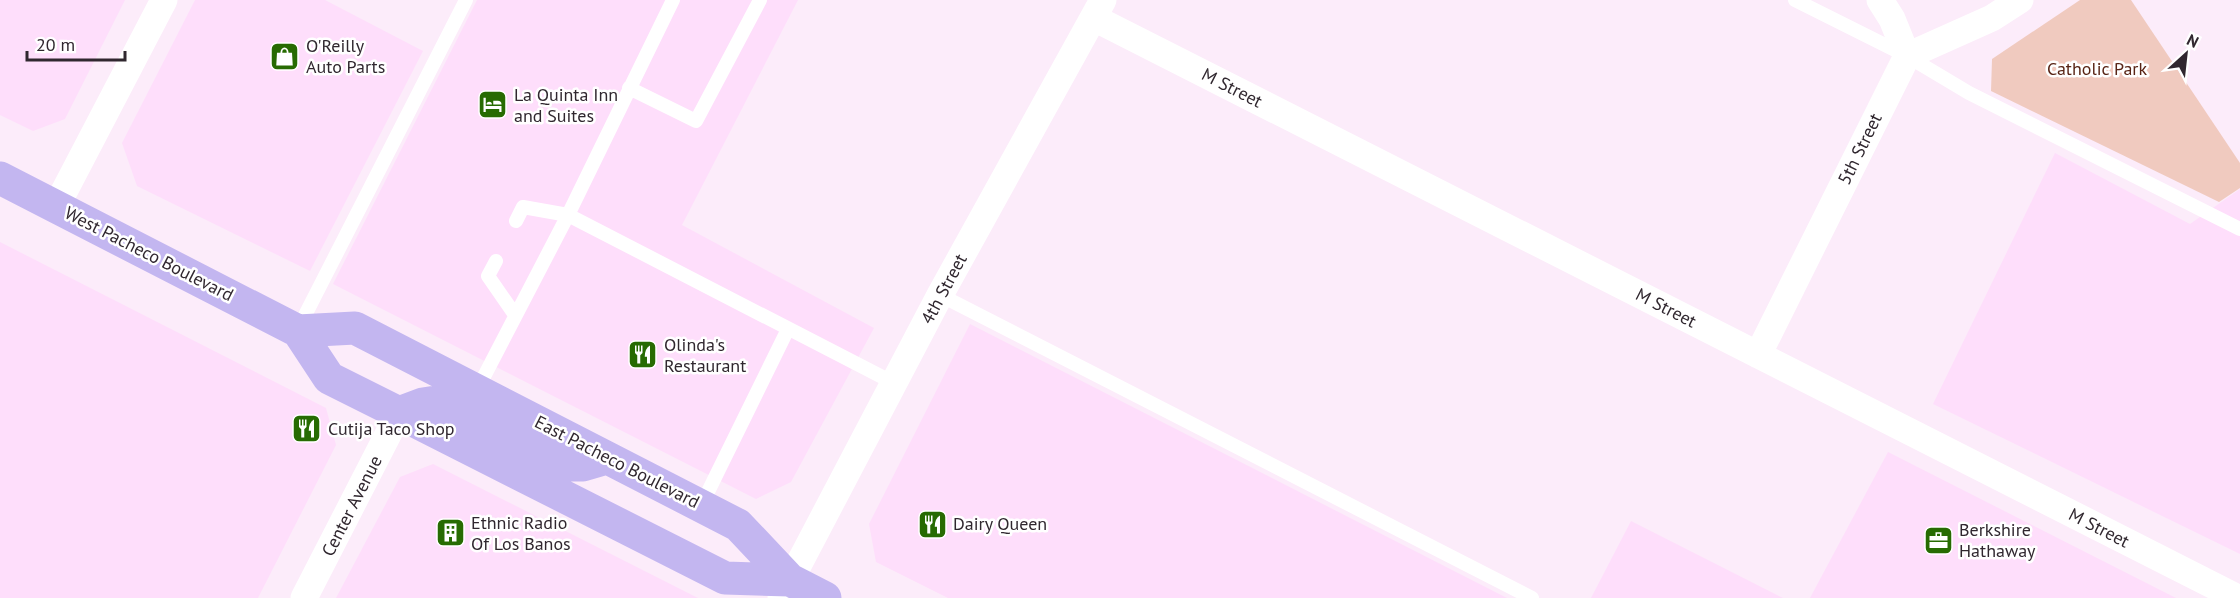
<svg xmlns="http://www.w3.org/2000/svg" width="2240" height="598" viewBox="0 0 2240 598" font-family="'PT Sans',sans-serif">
	<rect width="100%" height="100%" fill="#fcecfa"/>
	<!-- built -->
	<path fill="#fedefb" d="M0,0H125L65,119L33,131L0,115Z
		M195,0H325L423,51L310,271L137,186L122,143Z
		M477,0H798L682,225L874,328L791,482L756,499L333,284Z
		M2055,153L2190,224L2240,189V554L1933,404Z
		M0,242L326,408L336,445L258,598H0Z
		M970,324L1507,598H948L876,562L869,524Z
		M1888,452L2176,598H1810Z
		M433,464L698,598H336L400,477Z
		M1631,521L1783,598H1591Z"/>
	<!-- green -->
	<path fill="#f0cabf" d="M2080,0H2131L2240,163V188L2219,202L1991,91L1992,59Z"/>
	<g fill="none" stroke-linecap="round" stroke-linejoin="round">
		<!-- service -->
		<path stroke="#fff" stroke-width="14" d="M1795,0L1907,56L1969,93L2240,229
			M629,88L696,121L760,0
			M516,221L523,207L568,215L673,0
			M496,261L488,276L515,315
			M940,295L1532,598
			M298,329L466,0
			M477,390L568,215L894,383
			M701,506L788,329"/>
		<!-- minor -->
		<path stroke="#fff" stroke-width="27" d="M1880,0L1892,19L1907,56
			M1094,18L2238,598
			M56,207L164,0
			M1758,355L1907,56L1992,18L2020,0
			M304,598L399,413
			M781,598L940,295L1103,0"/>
		<!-- trunk -->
		<path stroke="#c3b6f0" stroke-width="33" d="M0,178L298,331L329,378L399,413L725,578L790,580
			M298,331L355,328L738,525L790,580L825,598
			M399,413L423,404L436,402L571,465H583L607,458"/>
	</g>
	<!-- icons -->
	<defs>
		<symbol id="shop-square" viewBox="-11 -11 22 22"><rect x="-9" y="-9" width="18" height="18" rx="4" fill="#276b02" stroke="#fff"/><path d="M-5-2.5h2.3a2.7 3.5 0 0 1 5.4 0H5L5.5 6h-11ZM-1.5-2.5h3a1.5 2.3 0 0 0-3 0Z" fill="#fff"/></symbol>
		<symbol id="hotel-square" viewBox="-11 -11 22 22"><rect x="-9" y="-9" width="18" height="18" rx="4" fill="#276b02" stroke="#fff"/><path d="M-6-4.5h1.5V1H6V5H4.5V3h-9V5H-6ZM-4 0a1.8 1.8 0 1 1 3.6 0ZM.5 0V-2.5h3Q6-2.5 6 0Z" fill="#fff"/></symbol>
		<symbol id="restaurant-square" viewBox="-11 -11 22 22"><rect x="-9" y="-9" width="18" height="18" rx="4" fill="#276b02" stroke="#fff"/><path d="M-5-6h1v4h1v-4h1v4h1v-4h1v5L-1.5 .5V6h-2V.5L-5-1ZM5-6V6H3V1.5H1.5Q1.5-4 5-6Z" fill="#fff"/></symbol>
		<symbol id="building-square" viewBox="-11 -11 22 22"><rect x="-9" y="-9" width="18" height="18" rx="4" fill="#276b02" stroke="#fff"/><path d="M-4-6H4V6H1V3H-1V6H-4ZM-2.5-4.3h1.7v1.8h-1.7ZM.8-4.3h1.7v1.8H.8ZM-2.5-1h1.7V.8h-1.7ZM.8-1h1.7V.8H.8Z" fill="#fff"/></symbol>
		<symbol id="office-square" viewBox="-11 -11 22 22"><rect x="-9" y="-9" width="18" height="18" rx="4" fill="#276b02" stroke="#fff"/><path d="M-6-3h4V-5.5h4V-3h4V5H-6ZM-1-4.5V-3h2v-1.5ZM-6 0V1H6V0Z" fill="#fff"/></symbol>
	</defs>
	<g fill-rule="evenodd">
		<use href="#shop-square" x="268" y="40" width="33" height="33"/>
		<use href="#hotel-square" x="476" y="88" width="33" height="33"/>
		<use href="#restaurant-square" x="626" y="338" width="33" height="33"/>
		<use href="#restaurant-square" x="290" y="412" width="33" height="33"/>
		<use href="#restaurant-square" x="916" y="508" width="33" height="33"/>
		<use href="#building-square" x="434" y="516" width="33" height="33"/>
		<use href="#office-square" x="1922" y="524" width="33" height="33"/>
	</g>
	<g text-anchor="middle" stroke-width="5" stroke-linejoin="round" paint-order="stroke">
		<!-- poi labels -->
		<g font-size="18" fill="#30272f" stroke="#fff" text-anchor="start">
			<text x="306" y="52">O'Reilly<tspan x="306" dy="21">Auto Parts</tspan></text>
			<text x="514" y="101">La Quinta Inn<tspan x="514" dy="21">and Suites</tspan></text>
			<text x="664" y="351">Olinda's<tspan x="664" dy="21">Restaurant</tspan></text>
			<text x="328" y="435">Cutija Taco Shop</text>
			<text x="471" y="529">Ethnic Radio<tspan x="471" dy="21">Of Los Banos</tspan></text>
			<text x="953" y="530">Dairy Queen</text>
			<text x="1959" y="536">Berkshire<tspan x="1959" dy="21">Hathaway</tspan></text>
		</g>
		<!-- park labels -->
		<g font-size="18" fill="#582415" stroke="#fff">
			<text x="2097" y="75">Catholic Park</text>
		</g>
		<!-- street labels -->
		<g font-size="18" fill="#30272f" stroke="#fff">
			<text transform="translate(1232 88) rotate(27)" y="6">M Street</text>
			<text transform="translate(1860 149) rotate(-64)" y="6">5th Street</text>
			<text transform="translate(149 254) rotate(27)" y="6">West Pacheco Boulevard</text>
			<text transform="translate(944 289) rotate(-62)" y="6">4th Street</text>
			<text transform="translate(1666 308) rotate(27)" y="6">M Street</text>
			<text transform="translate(617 462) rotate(27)" y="6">East Pacheco Boulevard</text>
			<text transform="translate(352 506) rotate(-63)" y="6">Center Avenue</text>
			<text transform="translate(2099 528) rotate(27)" y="6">M Street</text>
		</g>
	</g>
	<!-- north arrow -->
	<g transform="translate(2186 54) rotate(27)" stroke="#ffffff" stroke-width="4.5" paint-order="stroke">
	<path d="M0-4.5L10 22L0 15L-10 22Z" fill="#30272f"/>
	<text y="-9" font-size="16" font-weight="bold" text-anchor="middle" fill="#30272f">N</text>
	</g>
	<!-- scale -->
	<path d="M27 51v9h98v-9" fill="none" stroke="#30272f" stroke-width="3"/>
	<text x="36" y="51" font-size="18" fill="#30272f" stroke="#ffffff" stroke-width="4.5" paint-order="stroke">20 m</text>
</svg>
